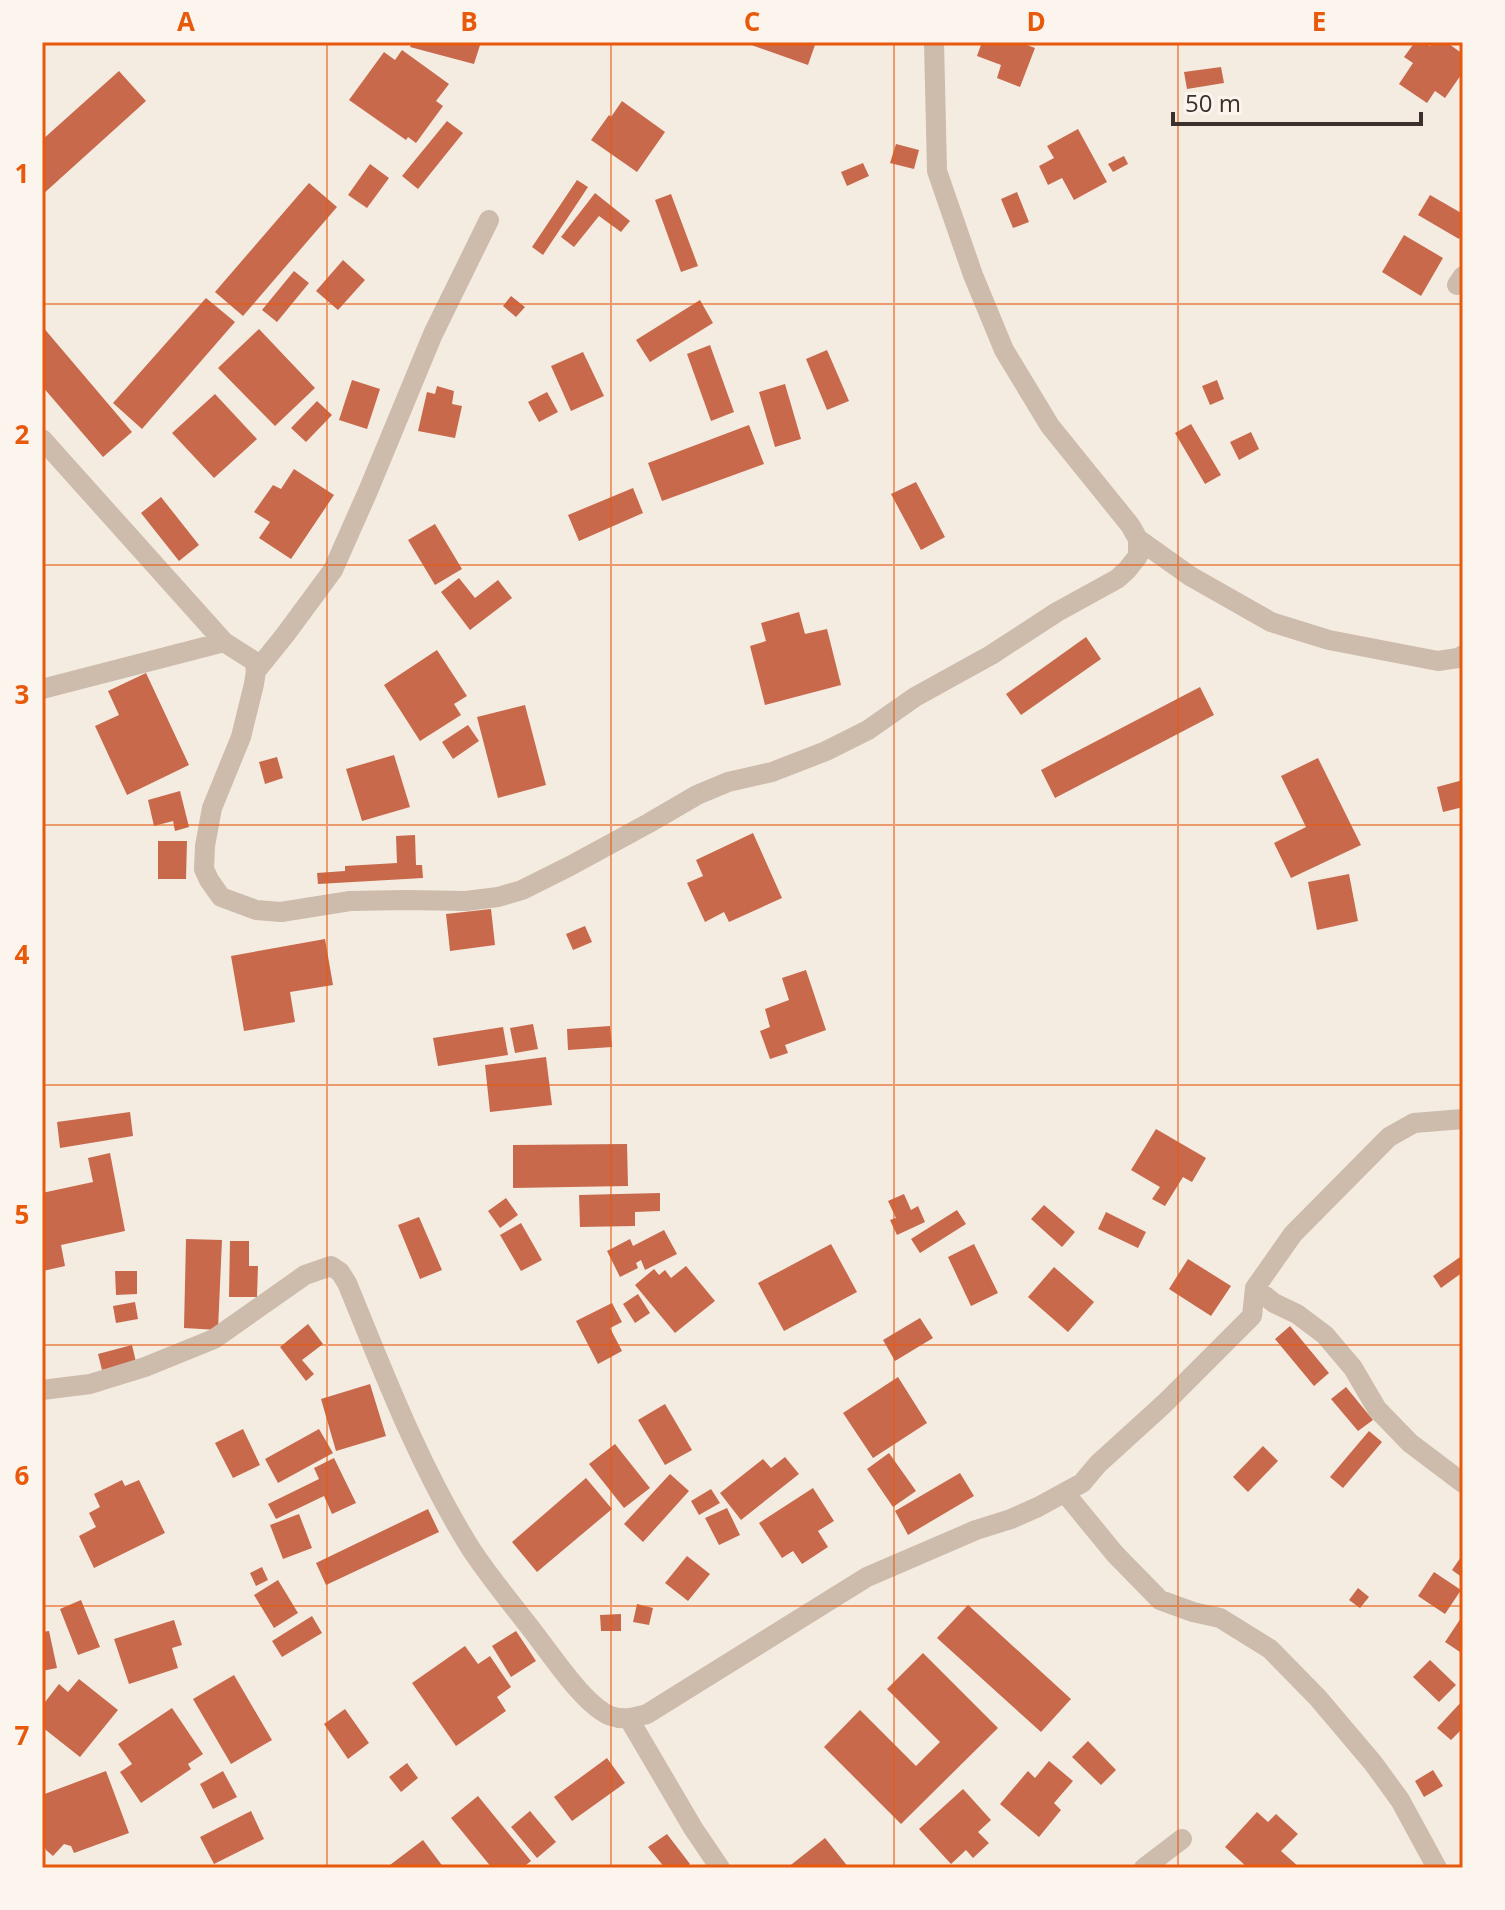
<svg xmlns="http://www.w3.org/2000/svg" width="1505" height="1910" viewBox="0 0 1505 1910" font-family="'Open Sans',sans-serif">
	<rect width="100%" height="100%" fill="#f4ebe1"/>
	<!-- building -->
	<path fill="#c8694b" d="M412,42H481L474,64L410,47Z
		M743,42H816L808,65Z
		M982,42H1019L1035,48L1020,87L997,78L1001,65L977,56Z
		M1415,42H1424L1430,46L1432,42H1446L1463,54V72L1445,98L1435,91L1427,103L1399,84L1413,63L1404,57Z
		M402,50L449,84L436,101L443,106L416,143L408,137L406,140L349,100L384,52L395,60Z
		M1221,67L1224,83L1187,89L1184,72Z
		M119,71L146,101L42,195V140Z
		M622,101L665,132L637,172L591,140L609,115L611,117Z
		M447,121L463,133L418,189L402,176Z
		M1078,129L1107,182L1074,200L1062,178L1048,185L1039,166L1054,158L1047,146Z
		M896,144L919,150L914,169L890,163Z
		M1124,156L1128,164L1113,172L1108,164Z
		M863,163L869,176L847,186L841,172Z
		M370,164L389,178L367,208L348,195Z
		M577,180L588,187L543,255L532,247Z
		M309,183L337,207L243,316L215,292Z
		M1017,192L1029,222L1013,228L1001,199Z
		M595,193L630,221L621,232L599,216L574,247L561,237Z
		M671,194L698,266L681,272L655,200Z
		M1430,195L1463,214V232L1459,239L1418,215Z
		M1404,235L1443,258L1421,296L1382,272Z
		M343,260L365,280L338,310L316,291Z
		M294,271L309,283L277,322L262,310Z
		M511,296L525,307L516,317L503,306Z
		M206,298L235,322L142,429L113,403Z
		M700,300L713,323L650,362L636,340Z
		M42,326L132,432L103,457L42,386Z
		M259,329L315,388L275,426L218,368Z
		M710,345L734,412L711,421L687,354Z
		M827,350L849,401L827,410L806,359Z
		M583,352L604,396L571,411L551,366Z
		M352,380L380,389L367,429L339,420Z
		M1217,380L1224,399L1210,405L1202,386Z
		M785,384L801,439L775,447L759,392Z
		M437,386L454,391L452,404L462,406L455,438L418,431L427,392L435,394Z
		M547,392L558,412L539,422L528,402Z
		M215,394L257,439L214,478L172,433Z
		M317,401L332,415L306,442L291,428Z
		M1191,424L1221,475L1205,484L1175,433Z
		M749,425L764,464L662,501L648,463Z
		M1251,432L1259,449L1239,460L1230,442Z
		M294,469L334,495L291,559L259,538L270,522L254,512L273,485L281,489Z
		M916,482L945,537L921,550L891,494Z
		M633,488L643,513L579,541L568,515Z
		M161,497L199,545L179,561L141,513Z
		M435,524L462,569L435,585L408,540Z
		M459,578L475,598L498,580L512,598L470,630L441,592Z
		M799,612L805,634L827,629L841,685L765,705L750,646L766,641L761,623Z
		M1086,637L1101,659L1021,715L1006,694Z
		M437,650L467,696L454,704L461,715L420,741L384,685Z
		M146,673L189,765L127,795L95,726L119,715L108,691Z
		M1200,687L1214,715L1055,798L1041,770Z
		M525,705L546,785L498,798L477,717Z
		M468,725L479,741L453,759L442,742Z
		M394,755L410,807L362,821L346,769Z
		M277,757L283,778L265,784L259,762Z
		M1318,758L1361,845L1291,878L1274,843L1306,827L1281,776Z
		M1463,780V807L1443,812L1437,787Z
		M180,791L189,827L175,831L173,821L154,826L148,800Z
		M753,833L782,898L729,922L724,912L705,922L687,883L703,876L696,860Z
		M415,835L416,865H422L423,878L318,884L317,873L345,871V866L397,863L396,836Z
		M158,841H187L186,879H158Z
		M1349,874L1358,921L1317,930L1308,882Z
		M491,909L495,945L450,951L446,914Z
		M585,926L592,942L573,950L566,934Z
		M325,939L333,985L290,992L295,1022L244,1031L231,956Z
		M806,970L826,1030L785,1045L788,1053L770,1059L760,1031L770,1027L765,1009L789,1000L782,978Z
		M533,1024L538,1049L515,1053L510,1028Z
		M610,1026L612,1047L568,1050L567,1029Z
		M503,1027L508,1055L438,1066L433,1038Z
		M546,1057L552,1105L490,1112L485,1065Z
		M130,1112L133,1136L60,1148L57,1122Z
		M1156,1129L1206,1158L1192,1182L1183,1177L1165,1206L1152,1199L1160,1187L1131,1170Z
		M627,1144L628,1186L513,1188V1145Z
		M110,1153L125,1231L61,1245L65,1266L43,1271L42,1193L93,1182L88,1158Z
		M660,1193V1211L635,1212V1226L580,1227L579,1195Z
		M904,1194L911,1210L918,1206L925,1222L897,1235L890,1220L896,1218L888,1201Z
		M506,1198L518,1215L500,1228L488,1211Z
		M1044,1205L1075,1232L1062,1247L1031,1219Z
		M957,1210L966,1224L920,1253L911,1239Z
		M1106,1212L1146,1232L1138,1248L1098,1229Z
		M419,1217L442,1270L420,1279L398,1225Z
		M521,1223L542,1260L521,1271L500,1235Z
		M664,1230L677,1254L645,1270L641,1260L636,1263L638,1268L620,1277L607,1251L630,1239L633,1246Z
		M186,1239L222,1240L218,1330L184,1328Z
		M230,1241H249V1266H258L257,1297H229Z
		M831,1244L857,1292L784,1331L758,1283Z
		M974,1244L998,1293L971,1306L948,1257Z
		M1463,1255V1272L1441,1288L1433,1276Z
		M1188,1259L1231,1286L1211,1316L1169,1289Z
		M686,1266L715,1301L675,1333L635,1285L654,1269L659,1275L665,1270L671,1278Z
		M1054,1267L1094,1302L1068,1332L1028,1297Z
		M115,1271H137V1294L116,1295Z
		M638,1294L650,1313L635,1323L623,1304Z
		M135,1302L138,1319L116,1323L113,1306Z
		M612,1303L622,1322L610,1328L622,1351L598,1364L576,1321Z
		M920,1318L933,1338L895,1361L883,1340Z
		M308,1324L323,1344L302,1360L314,1374L306,1381L280,1347Z
		M1290,1326L1329,1373L1314,1386L1275,1339Z
		M132,1345L136,1362L102,1370L98,1354Z
		M898,1377L927,1423L873,1458L843,1413Z
		M370,1384L386,1436L336,1451L321,1399Z
		M1346,1387L1373,1420L1358,1431L1331,1399Z
		M665,1404L692,1450L665,1465L638,1420Z
		M243,1429L260,1465L233,1478L215,1443Z
		M319,1429L333,1453L278,1483L265,1459Z
		M1369,1431L1382,1442L1343,1488L1330,1477Z
		M615,1444L650,1488L624,1508L589,1464Z
		M1263,1446L1278,1461L1248,1492L1233,1477Z
		M889,1453L916,1491L893,1507L867,1469Z
		M785,1457L799,1474L741,1520L720,1493L763,1459L771,1468Z
		M334,1458L356,1503L332,1514L324,1496L276,1519L268,1504L319,1479L314,1468Z
		M960,1473L974,1496L908,1535L895,1511Z
		M670,1474L689,1491L643,1542L624,1524Z
		M586,1478L612,1509L537,1572L512,1542Z
		M122,1480L125,1486L139,1480L165,1533L94,1568L79,1536L96,1527L89,1513L100,1507L94,1494Z
		M813,1488L834,1521L818,1531L828,1547L802,1564L793,1551L782,1558L759,1523Z
		M711,1489L720,1503L699,1515L691,1501Z
		M727,1508L740,1535L719,1545L705,1518Z
		M428,1509L439,1532L326,1585L316,1563Z
		M299,1514L312,1548L283,1559L270,1525Z
		M1463,1554V1578L1452,1570Z
		M687,1556L710,1574L688,1601L665,1583Z
		M262,1567L268,1580L256,1586L250,1573Z
		M1434,1572L1461,1590L1445,1614L1418,1596Z
		M278,1580L298,1613L274,1628L254,1595Z
		M1358,1588L1369,1597L1360,1608L1349,1600Z
		M81,1600L100,1647L78,1655L60,1609Z
		M637,1604L653,1608L649,1625L633,1622Z
		M968,1605L1071,1699L1041,1732L937,1638Z
		M621,1614V1631H601L600,1615Z
		M1463,1615V1654L1445,1642Z
		M312,1616L322,1633L282,1657L272,1641Z
		M174,1620L182,1645L172,1648L178,1668L129,1684L114,1639Z
		M49,1631L57,1668L42,1671V1632Z
		M516,1631L536,1661L511,1677L492,1646Z
		M465,1646L478,1664L490,1656L511,1687L497,1697L506,1711L456,1746L412,1683Z
		M923,1653L998,1728L901,1824L824,1747L860,1710L916,1766L940,1742L887,1689Z
		M1430,1660L1456,1685L1439,1702L1413,1677Z
		M234,1675L272,1740L231,1764L193,1699Z
		M79,1679L118,1710L80,1757L42,1727V1706L59,1684L68,1692Z
		M1463,1700V1732L1461,1730L1451,1740L1437,1728Z
		M172,1708L203,1754L188,1764L191,1769L141,1803L120,1772L132,1764L118,1744Z
		M345,1709L369,1743L348,1759L324,1724Z
		M1088,1741L1116,1770L1101,1785L1072,1757Z
		M607,1758L625,1783L572,1821L554,1797Z
		M1049,1761L1073,1781L1054,1803L1061,1810L1039,1837L1000,1804L1028,1771L1035,1778Z
		M407,1763L418,1778L401,1792L389,1777Z
		M1433,1770L1443,1786L1424,1797L1415,1781Z
		M106,1771L129,1833L74,1853L71,1846L64,1844L53,1856L46,1850L42,1838V1795Z
		M223,1771L237,1797L213,1809L200,1784Z
		M963,1789L991,1820L978,1832L989,1843L973,1858L966,1850L951,1864L919,1829Z
		M478,1796L531,1861L522,1868H492L451,1818Z
		M251,1811L264,1839L214,1864L200,1837Z
		M530,1811L556,1842L537,1858L511,1827Z
		M1257,1812L1268,1822L1276,1814L1298,1834L1281,1851L1300,1868H1248L1225,1847Z
		M667,1834L690,1864L685,1868H665L648,1847Z
		M825,1838L849,1868H787Z
		M423,1840L444,1868H386Z"/>
	<g fill="none" stroke-linecap="round" stroke-linejoin="round">
		<!-- street -->
		<path stroke="#cdbbac" stroke-width="20" d="M1457,285L1463,276
			M42,439L224,642L254,661L256,671L254,684L241,737L212,808L205,846L204,869L209,880L221,897L256,910L281,912L350,901L406,900L466,901L498,897L522,890L570,866L649,823L697,795L728,782L772,772L826,751L868,730L915,697L991,655L1057,612L1117,579L1127,570L1138,556V539L1130,525L1050,426L1004,350L973,275L937,171L934,42
			M1138,539L1190,576L1271,622L1329,640L1438,661L1458,658L1463,655
			M256,671L285,635L333,570L368,491L433,334L489,220
			M42,689L224,642
			M1255,1288L1274,1303L1297,1314L1325,1335L1353,1368L1377,1409L1410,1443L1463,1483
			M42,1390L90,1384L145,1367L214,1339L305,1275L331,1266L340,1272L347,1283C384,1373 419,1466 471,1549C492,1581 518,1611 541,1642C557,1663 587,1707 611,1716C624,1721 635,1717 647,1714L867,1577L976,1530L1011,1519L1038,1507L1082,1483L1098,1464L1165,1403L1252,1316L1255,1288L1293,1234L1389,1137L1414,1123L1463,1119
			M1065,1493L1115,1554L1160,1600L1193,1612L1220,1618L1270,1649L1318,1698L1373,1763L1400,1800L1437,1868
			M629,1719L693,1828L720,1868
			M1144,1868L1182,1839"/>
	</g>
	<!-- grid -->
	<path fill="none" stroke="#e8590c" stroke-width="2" stroke-opacity="0.55" d="M327,42V1868M611,42V1868M894,42V1868M1178,42V1868M42,304H1463M42,565H1463M42,825H1463M42,1085H1463M42,1345H1463M42,1606H1463"/>
	<!-- border -->
	<rect width="1505" height="1910" fill="none" stroke="#fbf5ee" stroke-width="88"/>
	<!-- scale -->
	<path d="M1173 112v12h248v-12" fill="none" stroke="#3b302b" stroke-width="4"/>
	<text x="1185" y="112" font-size="24" fill="#3b302b" stroke="#fbf5ee" stroke-width="6" paint-order="stroke">50 m</text>
	<rect x="44" y="44" width="1417" height="1822" fill="none" stroke="#e8590c" stroke-width="3"/>
	<g font-size="26" text-anchor="middle" font-weight="bold" fill="#e8590c">
		<text x="186" y="31">A</text>
		<text x="469" y="31">B</text>
		<text x="752" y="31">C</text>
		<text x="1036" y="31">D</text>
		<text x="1319" y="31">E</text>
		<text x="22" y="183">1</text>
		<text x="22" y="444">2</text>
		<text x="22" y="704">3</text>
		<text x="22" y="964">4</text>
		<text x="22" y="1224">5</text>
		<text x="22" y="1485">6</text>
		<text x="22" y="1745">7</text>
	</g>
</svg>
